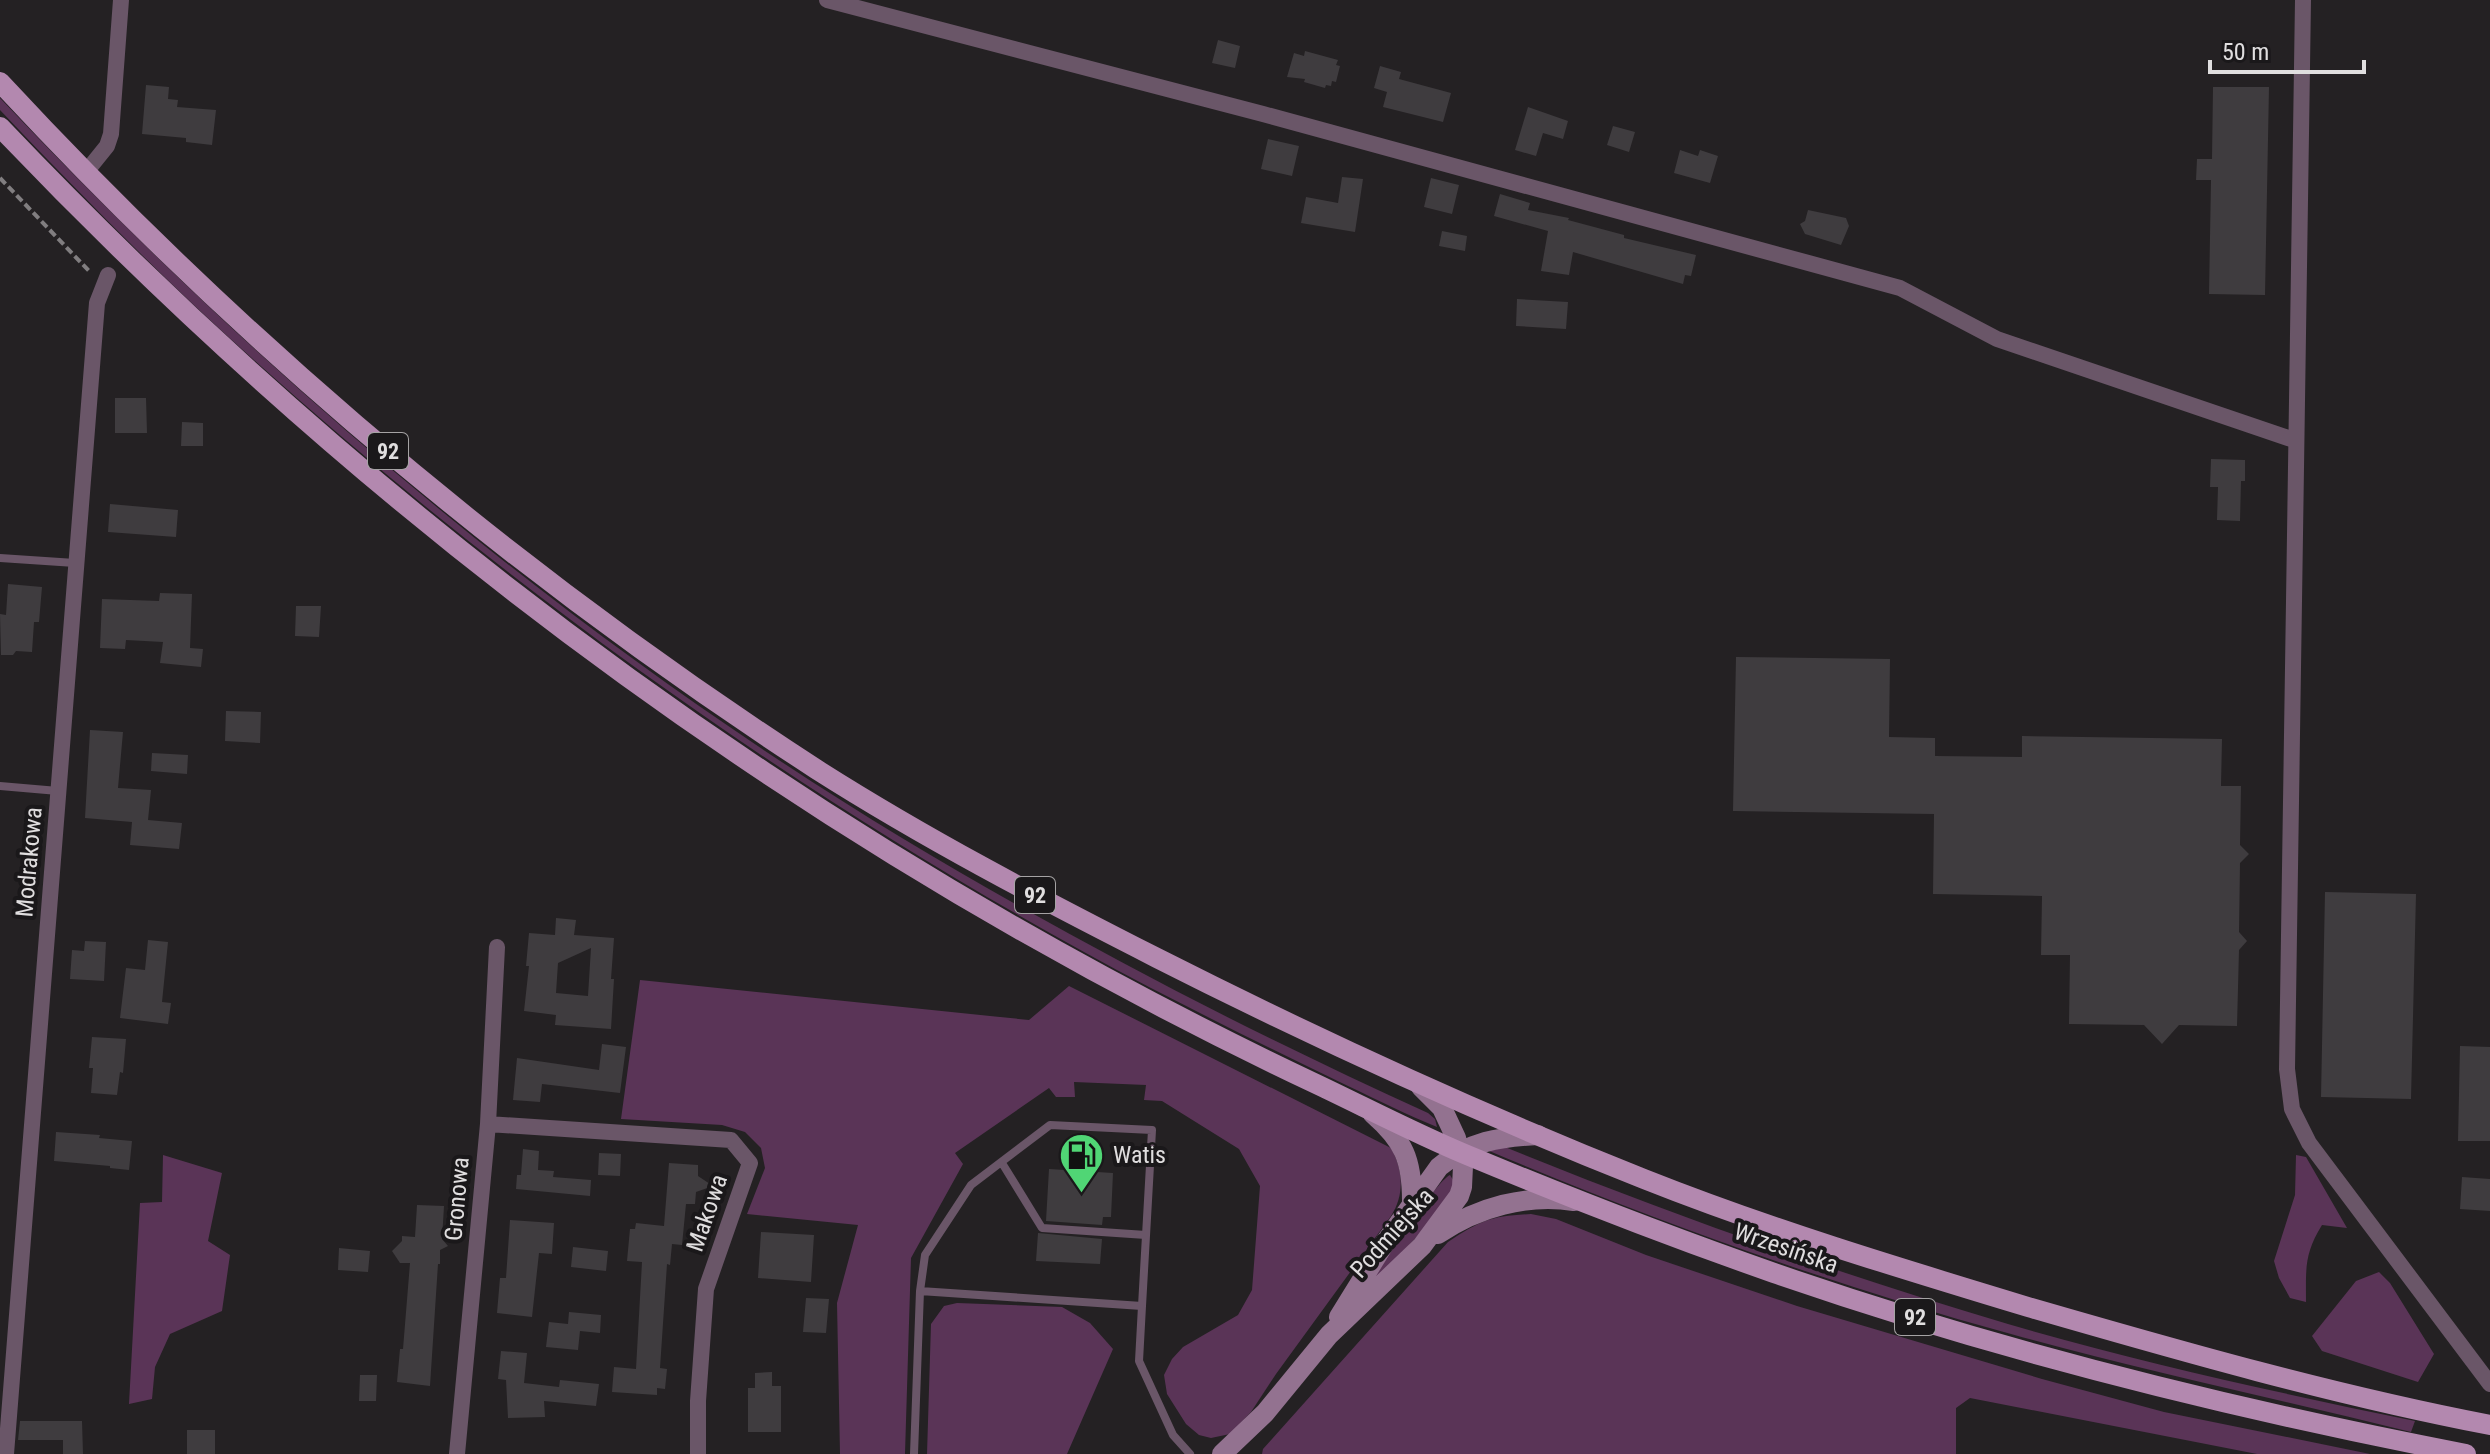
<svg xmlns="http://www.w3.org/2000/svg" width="2490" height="1454" viewBox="0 0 2490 1454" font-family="'Roboto Condensed',sans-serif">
	<rect width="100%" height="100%" fill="#242123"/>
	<!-- green -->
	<path fill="#5a3457" d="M0,98C266,380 570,637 902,838C1072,940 1247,1031 1428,1113L1435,1119L1437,1127C1407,1115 1378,1100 1348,1086C1281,1054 1215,1021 1149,987C827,817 525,603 254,360C165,281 82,196 0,110Z
		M640,980L1029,1020L1069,986L1391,1148C1403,1169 1405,1195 1391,1216L1276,1374L1251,1412L1230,1434L1211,1438L1199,1435L1186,1424L1167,1394L1164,1375L1172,1359L1183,1347L1238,1315L1252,1290L1260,1186L1239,1149L1162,1101L1144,1100L1146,1085L1074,1082L1075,1097H1056L1049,1088L955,1153L963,1164L911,1258L905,1454H840L837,1303L858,1225L747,1214L765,1168L761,1148L745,1132L722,1125L621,1119Z
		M1500,1145C1666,1213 1836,1273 2008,1324C2142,1363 2279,1393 2415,1421L2411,1432C2278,1399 2144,1371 2011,1334C1832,1285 1658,1222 1487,1150Z
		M163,1155L222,1173L208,1241L230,1255L222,1311L170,1334L155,1367L152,1399L129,1404L140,1203L162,1202Z
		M2296,1155L2306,1157L2347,1228L2322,1225C2304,1254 2306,1269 2306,1302L2290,1298L2279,1278L2274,1261L2295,1195Z
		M1450,1175L1455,1183L1440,1211L1364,1295L1362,1292C1376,1273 1436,1181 1450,1175Z
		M1531,1214L1556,1219L1646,1255L1797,1306L2042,1379L2164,1412L2370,1454H2257L1970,1398L1956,1408V1454H1262L1263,1449L1448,1242C1481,1220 1491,1216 1531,1214Z
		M2379,1272L2390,1283L2434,1354L2418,1382L2322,1351L2312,1336L2356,1281Z
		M957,1303L1062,1307L1090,1323L1113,1349L1067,1454H927L931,1324L944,1306Z"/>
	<!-- building -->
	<path fill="#3f3c3f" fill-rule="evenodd" d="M1218,40L1240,46L1235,68L1212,63Z
		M1305,51L1338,60L1336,65L1340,66L1336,82L1332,81L1331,86L1326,85L1325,88L1304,82L1305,79L1287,77L1294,53L1304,56Z
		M1380,66L1401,72L1399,79L1451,93L1443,122L1383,107L1387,92L1374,88Z
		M146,85L169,87L168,99L178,100L177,107L216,110L212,145L186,142V138L142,134Z
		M2213,87H2269L2265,295L2209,294L2211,180H2196L2197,159H2212Z
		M1528,107L1568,121L1563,139L1543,133L1536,156L1515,150Z
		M1613,126L1635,132L1629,152L1607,145Z
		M1268,139L1299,146L1292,176L1261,169Z
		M1680,150L1698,156L1700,150L1718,156L1710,183L1674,173Z
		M1342,177L1363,179L1355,232L1301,223L1306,197L1338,203Z
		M1431,178L1459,185L1452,214L1424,207Z
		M1500,194L1530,203L1528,210L1569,218L1568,220L1624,235V238L1696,255L1691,276L1685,275L1683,284L1573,252L1569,275L1541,271L1548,231L1494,216Z
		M1808,210L1846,218L1849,226L1841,245L1805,234L1800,224L1805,221Z
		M1442,231L1467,236L1465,251L1439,246Z
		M1517,299L1568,302L1566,329L1516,326Z
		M115,398H146L147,433H115Z
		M182,422L203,423V446H181Z
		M2211,459L2245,460V481H2241L2240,521L2217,520L2218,487H2210Z
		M110,504L178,510L176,537L108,532Z
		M8,584L42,587L39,622H34L32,652L16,651L13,655H1L0,614L6,615Z
		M160,593L192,594L190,648L203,649L201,667L160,663L163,642L126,640L125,649L100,648L102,599L159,601Z
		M296,606H321L319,637L295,636Z
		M1736,657L1890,659L1889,737L1935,738V756L2022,757V736L2222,739L2221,786H2241L2240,845L2249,854L2240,863L2239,932L2247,941L2239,950L2237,1026L2179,1025L2162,1044L2144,1025L2069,1024L2070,955H2041L2042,896L1933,894L1934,814L1733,811Z
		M226,711L261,712L260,743L225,741Z
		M90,730L123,732L118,788L151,790L148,820L182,823L179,849L130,845L132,822L85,818Z
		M152,753L188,755L187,774L151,771Z
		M2325,892L2416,894L2411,1099L2321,1097Z
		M556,918L576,920L574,935L614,938L611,979H614L611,1029L555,1025L556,1015L524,1011L529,966H526L529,933L555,935ZM591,948L588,996L556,993L558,963Z
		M148,940L168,942L162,1002L171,1003L168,1024L120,1018L126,968L145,970Z
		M85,941L106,942L104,981L70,979L72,950L84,951Z
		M92,1037L126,1039L123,1073L120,1072L117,1095L91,1093L93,1068H89Z
		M602,1044L626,1047L620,1093L542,1084L540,1102L513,1100L517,1058L599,1070Z
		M2460,1046L2490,1047V1141H2458Z
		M56,1132L100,1135L99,1138L132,1141L129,1170L110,1168V1166L54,1161Z
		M523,1149L539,1151L538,1170L554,1171L553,1177L591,1180L590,1196L516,1189L517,1175H521Z
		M599,1153L621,1154L620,1176L598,1175Z
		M669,1163L698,1165V1176L713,1186L696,1192L695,1204H686L682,1245L672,1244L670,1265L667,1264L660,1368L667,1369L665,1389L657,1388V1395L612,1392L614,1367L636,1369L642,1262L627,1261L630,1229H635L636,1223L664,1226Z
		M1049,1169L1113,1173L1111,1217H1103L1102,1225L1046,1221Z
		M2462,1177L2490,1179V1211L2460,1209Z
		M417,1205L444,1206L442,1239L448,1246L440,1250V1264H438L430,1386L397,1382L400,1349H403L410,1263H400L392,1251L402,1241V1236L415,1237Z
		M510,1220L554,1223L552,1254L539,1253L532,1317L497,1313L500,1278H506Z
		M761,1232L814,1235L811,1282L758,1278Z
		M1038,1233L1102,1239L1100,1264L1036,1261Z
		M573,1247L608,1251L606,1271L571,1267Z
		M339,1248L370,1251L368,1272L338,1270Z
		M806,1298L829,1299L826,1333L803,1332Z
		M569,1312L601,1315L600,1333L580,1331L578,1350L546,1347L549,1322L568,1324Z
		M501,1351L527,1353L524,1383L559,1387L560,1380L599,1384L596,1406L544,1401L545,1417L508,1418L506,1380L498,1379Z
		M772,1372V1386H781V1432H748V1388H755V1373Z
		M360,1375H377L376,1401H359Z
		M20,1421H82L83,1454H63V1440H18Z
		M187,1430H215V1454H187Z"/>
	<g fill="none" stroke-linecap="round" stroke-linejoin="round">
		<!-- path -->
		<path stroke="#817e80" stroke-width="4" stroke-dasharray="8 4" stroke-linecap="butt" d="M0,178L90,272"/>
		<!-- lane -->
		<path stroke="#6a5668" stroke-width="8" d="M0,558L75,563
			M0,786L58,791
			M1002,1163L1042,1228L1146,1235
			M920,1291L925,1255L971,1185L1050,1125L1152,1130L1142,1306
			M914,1454L920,1291L1142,1306L1139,1361L1173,1435L1190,1454"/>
		<!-- street -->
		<path stroke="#6a5668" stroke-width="16" d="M827,0L1263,114L1900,288L1997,339L2294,440
			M2303,0L2287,1069L2292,1109L2309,1143L2490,1384
			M86,172L107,146L111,134L121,0
			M488,1124L731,1140L750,1163L706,1289L698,1401V1454
			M6,1454L97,303L108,275
			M457,1454L488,1124L497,947"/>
		<!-- secondary -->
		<path stroke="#937290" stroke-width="20" d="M1373,1114C1404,1141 1412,1160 1412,1201
			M1438,1234C1478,1207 1526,1194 1574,1201
			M1339,1317L1386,1241L1439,1167C1469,1141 1500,1137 1538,1135
			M1222,1454L1265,1413L1329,1335L1422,1246L1459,1196L1462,1187L1463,1166L1456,1138L1442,1108L1421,1087"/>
		<!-- primary -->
		<path stroke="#b388af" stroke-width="20" d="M0,82C242,343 517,575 816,769C926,839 1041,899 1157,958C1317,1039 1478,1113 1644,1179C1770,1229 1899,1268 2028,1307C2180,1351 2334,1395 2490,1425
			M0,127C380,526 814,846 1312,1082C1363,1106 1414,1133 1467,1155C1568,1197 1671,1237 1774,1273C1999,1351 2233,1409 2466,1454"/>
	</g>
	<!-- icons -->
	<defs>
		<symbol id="fuel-pin" viewBox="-11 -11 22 30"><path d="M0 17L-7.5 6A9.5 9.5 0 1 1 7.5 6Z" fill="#50d675" stroke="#1a181a"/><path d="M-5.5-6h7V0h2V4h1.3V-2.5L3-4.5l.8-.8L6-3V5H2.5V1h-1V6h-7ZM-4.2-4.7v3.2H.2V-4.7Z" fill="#111"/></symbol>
	</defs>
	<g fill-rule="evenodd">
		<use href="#fuel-pin" x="1056" y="1130" width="51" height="69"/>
	</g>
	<g text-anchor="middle" stroke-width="8" stroke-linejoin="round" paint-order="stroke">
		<!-- shield labels -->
		<g fill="#1a181a" stroke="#a5a3a4" stroke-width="2">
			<rect x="368" y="433" width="40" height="36" rx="6"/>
			<rect x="1015" y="877" width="40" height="36" rx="6"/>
			<rect x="1895" y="1299" width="40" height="36" rx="6"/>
		</g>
		<g font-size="22" font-weight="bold" fill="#e0dedf">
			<text x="388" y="459">92</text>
			<text x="1035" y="903">92</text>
			<text x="1915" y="1325">92</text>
		</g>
		<!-- street labels -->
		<g font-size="24" fill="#e0dedf" stroke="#1a181a">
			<text transform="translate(29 862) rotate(-85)" y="8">Modrakowa</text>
			<text transform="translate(457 1199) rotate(-85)" y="8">Gronowa</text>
			<text transform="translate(707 1213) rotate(-71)" y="8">Makowa</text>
			<text transform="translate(1392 1233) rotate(-48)" y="8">Podmiejska</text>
			<text transform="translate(1786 1248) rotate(19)" y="8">Wrzesińska</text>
		</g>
		<!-- poi labels -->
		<g font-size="24" fill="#e0dedf" stroke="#1a181a" text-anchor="start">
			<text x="1113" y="1163">Watis</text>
		</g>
	</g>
	<!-- scale -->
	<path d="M2210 60v12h154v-12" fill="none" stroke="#e0dedf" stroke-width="4"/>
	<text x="2222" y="60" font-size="24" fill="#e0dedf" stroke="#1a181a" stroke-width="6" paint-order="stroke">50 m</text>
</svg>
